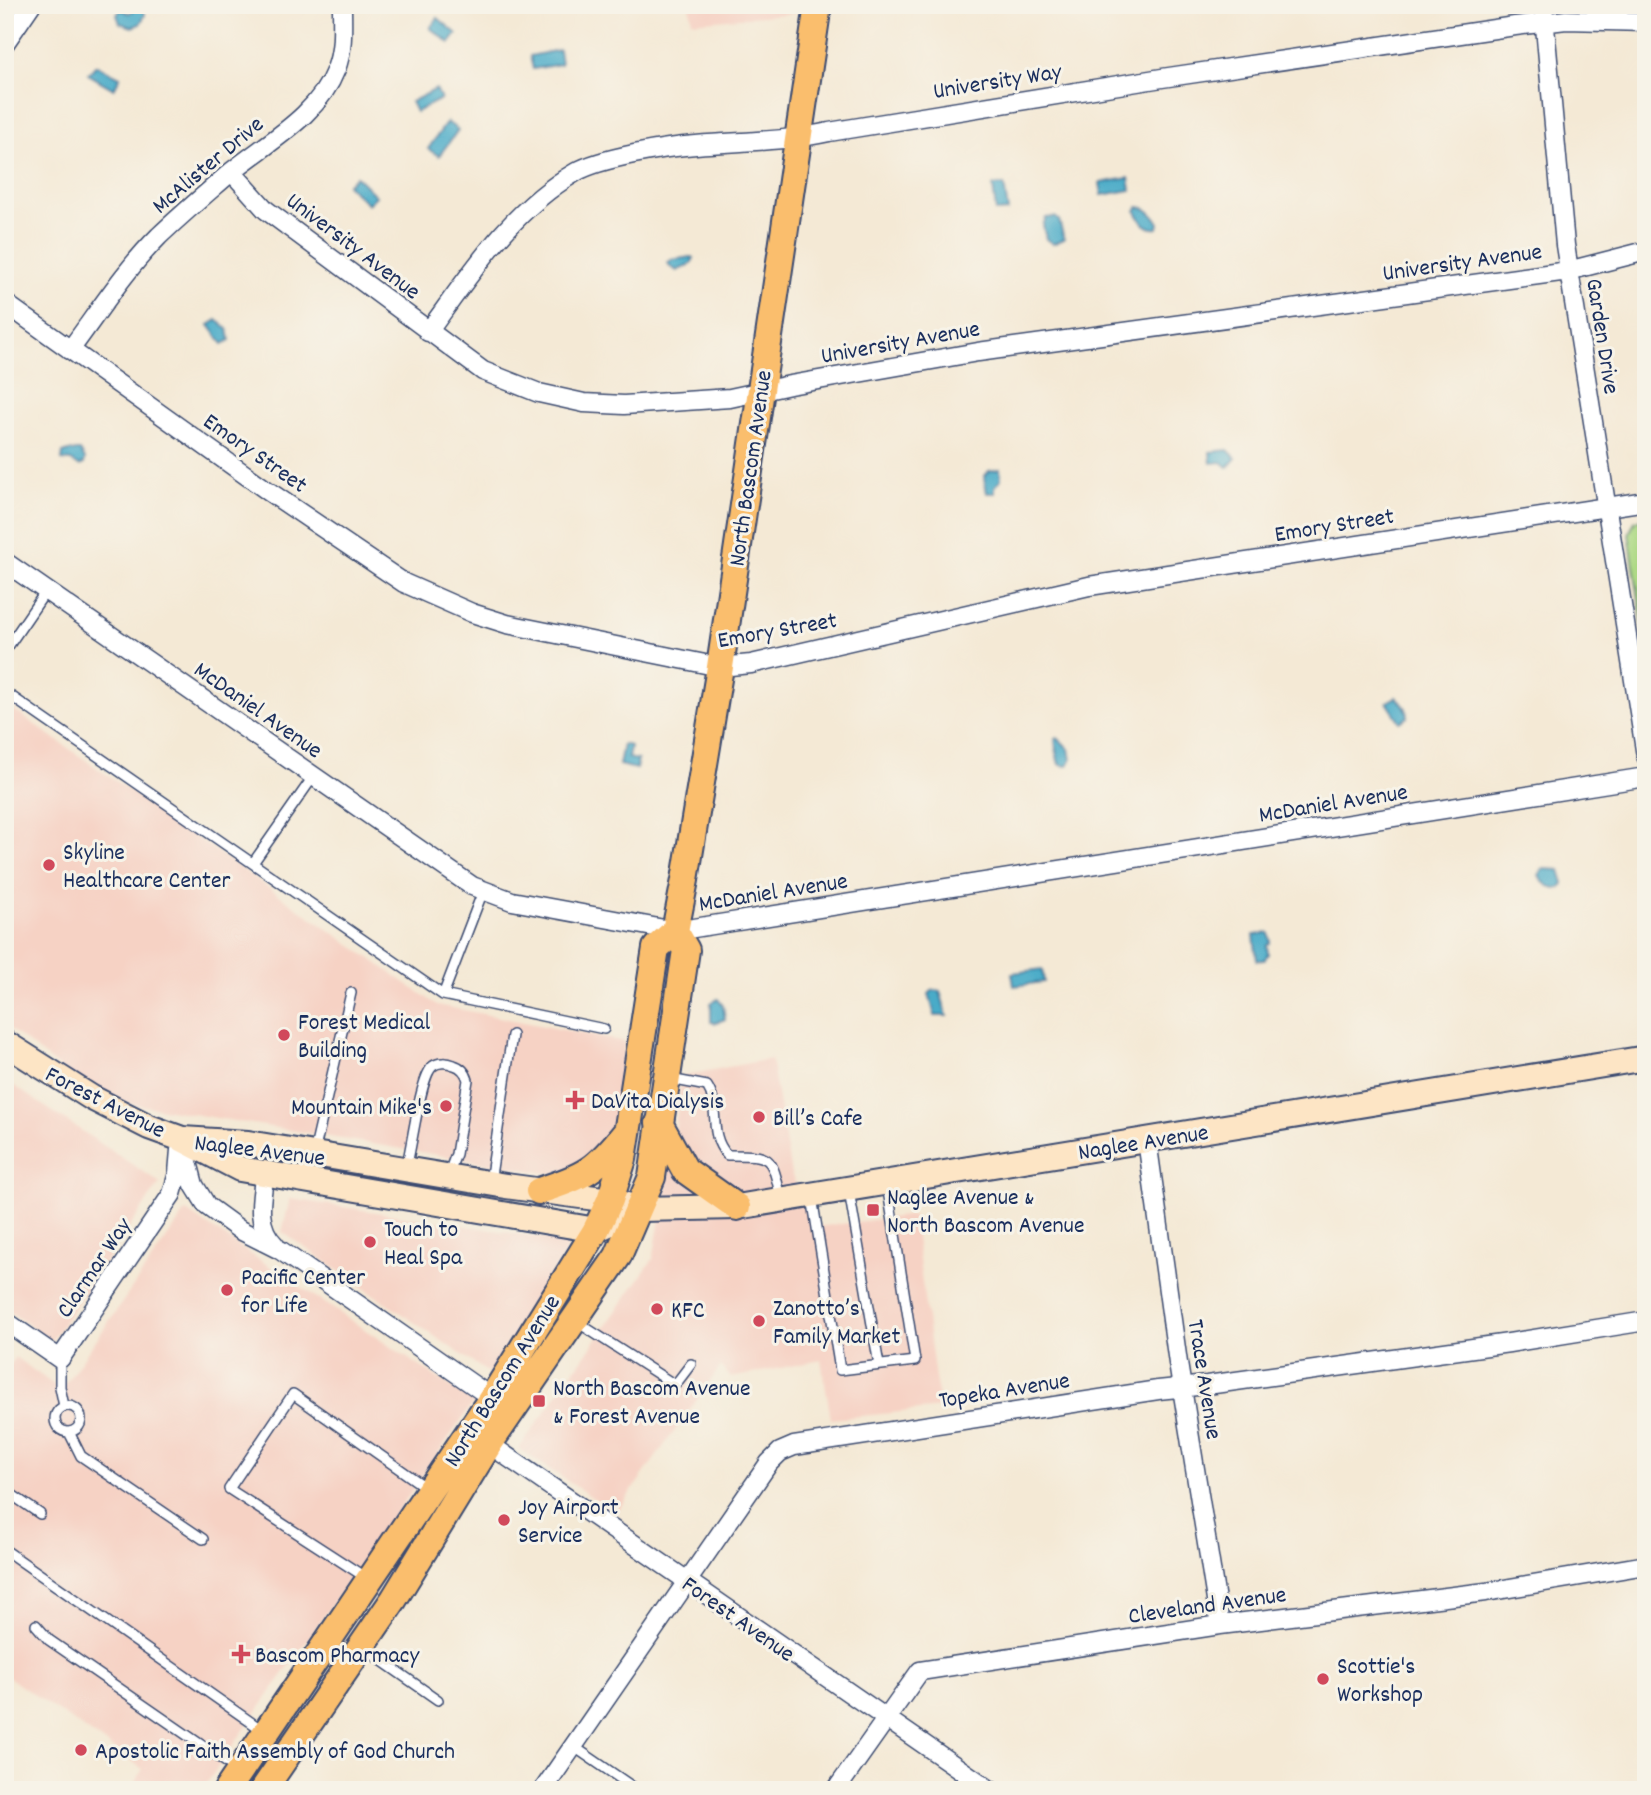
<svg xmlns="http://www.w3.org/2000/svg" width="1651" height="1795" viewBox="0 0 1651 1795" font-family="Dekko,sans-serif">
	<rect width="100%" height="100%" fill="#f7f3e8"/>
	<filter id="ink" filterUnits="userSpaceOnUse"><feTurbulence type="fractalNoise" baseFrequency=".0143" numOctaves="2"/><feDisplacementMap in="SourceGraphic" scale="14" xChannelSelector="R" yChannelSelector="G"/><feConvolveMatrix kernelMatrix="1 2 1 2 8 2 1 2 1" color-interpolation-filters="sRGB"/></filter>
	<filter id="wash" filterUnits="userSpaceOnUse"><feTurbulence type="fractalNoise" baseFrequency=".00686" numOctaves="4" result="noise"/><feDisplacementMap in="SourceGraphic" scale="28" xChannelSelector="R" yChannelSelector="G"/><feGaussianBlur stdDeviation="1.57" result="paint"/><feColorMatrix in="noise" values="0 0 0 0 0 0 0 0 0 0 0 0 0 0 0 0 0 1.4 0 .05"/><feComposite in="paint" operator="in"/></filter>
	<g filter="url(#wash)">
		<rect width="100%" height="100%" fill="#f4e9d5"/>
		<!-- built -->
		<path fill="#f6d2c4" d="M689,5H798L797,13L692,22Z
			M5,704L437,1005L625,1042L611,1138L563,1176L98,1098L5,1025Z
			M771,1059L791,1174L817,1227L913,1215L935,1378L941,1408L831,1419L821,1360L731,1378L721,1366L616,1513L519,1449L653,1259L675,1134L681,1076Z
			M5,1080L160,1183L51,1341L5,1308Z
			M290,1199L571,1242L496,1369L490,1374L282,1232Z
			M186,1211L474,1402L202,1790H130L143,1769L5,1675V1372L15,1357L61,1390Z"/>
		<!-- green -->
		<path fill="#aed985" stroke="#648472" stroke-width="2" d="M1646,518V645L1629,534L1635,521Z"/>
		<!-- water -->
		<path fill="#49abc8" stroke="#326d93" stroke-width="2" d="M139,7L144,10L145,15L140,24L132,27L120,23L117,15L121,9L129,13Z
			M438,18L457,34L450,43L430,28Z
			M559,50L561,64L533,69L530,56Z
			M96,65L120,77L114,89L88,74Z
			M436,89L441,99L416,112L411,102Z
			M447,122L458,130L439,156L428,149Z
			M356,176L376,196L368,204L347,185Z
			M1129,178L1131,190L1102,195L1100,183Z
			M1004,185L1008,211L996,212L993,186Z
			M1138,207C1148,207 1154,215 1159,223L1158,228C1147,230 1140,220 1136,211Z
			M1055,217L1059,220L1064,239L1053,244L1046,239L1043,225L1046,218Z
			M691,257L694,258C691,267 683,267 677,271L670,266L668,263L671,260Z
			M217,320L228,329L230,340L223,344L209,325Z
			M1228,450L1236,458L1228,467L1222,462L1211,463L1210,452Z
			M69,451H80L85,459L84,464L79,466L71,461L62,460L63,453Z
			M1000,469L1001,479L995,487V493H987L984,477L989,471Z
			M1396,697C1402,702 1408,709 1408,717L1400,722L1387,702Z
			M1058,738L1069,749L1071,760L1068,766L1061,765L1058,761L1055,739Z
			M623,744L630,746L628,758L638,760L636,769L619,765Z
			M1543,869L1560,870L1564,883L1560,888C1549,888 1544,885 1539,875Z
			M1269,933L1271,942L1267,946L1268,954L1264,960H1257L1254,935Z
			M1042,969L1044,982L1014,986L1012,973Z
			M933,990L940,991L947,1016H935L929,994Z
			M718,999L723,1006L725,1019L715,1023L711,1022V1003Z"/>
	</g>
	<g filter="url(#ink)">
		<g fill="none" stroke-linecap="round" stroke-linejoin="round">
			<defs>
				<path id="lane" d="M5,651L46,591
					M5,692L443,995L604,1029
					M253,863L313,777
					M443,995L483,891
					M670,1079L707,1086C721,1107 707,1133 727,1155C772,1155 771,1154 781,1198
					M314,1153L351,993
					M406,1168C412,1148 420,1076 433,1066C438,1062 447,1062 454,1065C461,1067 466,1073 468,1080L456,1154L448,1175
					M490,1182L512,1035
					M849,1191L879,1365
					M812,1197L840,1370L915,1361L887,1184
					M577,1322L675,1385L691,1364
					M60,1359V1387L64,1406
					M55 1419a13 13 0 1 1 26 0a13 13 0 1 1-26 0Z
					M69,1432L81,1456L203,1539
					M5,1490L40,1514
					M5,1550L265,1732
					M368,1579L229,1489L293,1394L428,1489
					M36,1625L49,1640L239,1771
					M365,1649L438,1700
					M573,1746L637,1790"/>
				<path id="street" d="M1543,5L1565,245L1646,756
					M5,43L31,5
					M232,172L266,210L483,371L539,393L584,403L624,405L730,398L790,385L978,352L1568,271L1646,251
					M5,303L268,491L404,583L472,613L507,624L720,667L751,664L1089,586L1646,501
					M428,332C472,272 511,210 576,172C600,158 667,147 696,145C741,141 784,142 829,132L1162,78L1515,26L1566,20L1646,22
					M70,350C99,311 125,270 159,236C182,214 207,193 231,172C269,141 318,116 336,69C344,48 342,27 342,5
					M5,562L472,886L512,901L675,931L1646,777
					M182,1139L194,1185L207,1206L240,1230L280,1250L492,1398
					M1147,1140L1178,1363L1220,1625
					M265,1173C261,1199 255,1226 275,1245
					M5,1321L60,1359L172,1194L178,1173L180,1150
					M489,1444L990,1790
					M543,1790L769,1463L780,1452L794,1446L1158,1390L1207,1385L1509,1343L1646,1321
					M836,1790L920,1671L1220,1625L1486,1592L1646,1565"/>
				<path id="secondary" d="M5,1043L92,1098L149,1127L182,1139L240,1169L596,1230L613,1222
					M182,1139L248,1143L506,1186L610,1200L640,1209L737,1207L1646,1058"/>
				<path id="primary" d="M659,1123L685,1170L737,1207
					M539,1191C587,1175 595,1171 627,1131
					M227,1790L492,1398L596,1230L610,1200L623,1159L656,948L675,931L685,880L720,667L818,5
					M263,1790L394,1599L489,1444L618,1256L652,1177L686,950L675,931"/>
			</defs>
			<!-- lane casing -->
			<use href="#lane" stroke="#3c4b70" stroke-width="12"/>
			<!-- street casing -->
			<use href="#street" stroke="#3c4b70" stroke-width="21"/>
			<!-- secondary casing -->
			<use href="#secondary" stroke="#3c4b70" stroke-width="28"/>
			<!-- primary casing -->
			<use href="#primary" stroke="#3c4b70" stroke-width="30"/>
			<!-- lane -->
			<use href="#lane" stroke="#fff" stroke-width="9"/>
			<!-- street -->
			<use href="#street" stroke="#fff" stroke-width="18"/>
			<!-- secondary -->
			<use href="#secondary" stroke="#fde5c5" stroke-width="24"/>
			<!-- primary -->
			<use href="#primary" stroke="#fabe6d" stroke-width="26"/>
		</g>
	</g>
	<!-- markers -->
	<g fill="#d1495b" stroke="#f7f3e8" stroke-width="2.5">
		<circle cx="49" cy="865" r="7"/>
		<circle cx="284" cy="1035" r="7"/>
		<path d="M571.5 1089.5h7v7h7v7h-7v7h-7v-7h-7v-7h7z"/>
		<circle cx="446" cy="1106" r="7"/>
		<circle cx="759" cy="1117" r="7"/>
		<rect x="866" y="1203" width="14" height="14" rx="3.5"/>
		<circle cx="370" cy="1242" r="7"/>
		<circle cx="227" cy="1290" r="7"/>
		<circle cx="657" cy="1309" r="7"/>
		<circle cx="759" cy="1321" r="7"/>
		<rect x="532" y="1394" width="14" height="14" rx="3.5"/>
		<circle cx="504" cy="1520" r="7"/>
		<path d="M237.5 1643.5h7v7h7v7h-7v7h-7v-7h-7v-7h7z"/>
		<circle cx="1323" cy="1679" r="7"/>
		<circle cx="81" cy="1750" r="7"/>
	</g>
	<g text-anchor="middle" stroke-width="6" stroke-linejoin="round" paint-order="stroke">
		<!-- street labels -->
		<g font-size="24" fill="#1b2f5e" stroke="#f7f3e8">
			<text transform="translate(997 80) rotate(-9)" y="8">University Way</text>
			<text transform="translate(207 164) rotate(-40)" y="8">McAlister Drive</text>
			<text transform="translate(354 245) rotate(37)" y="8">University Avenue</text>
			<text transform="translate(1462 261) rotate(-8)" y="8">University Avenue</text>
			<text transform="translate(1604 336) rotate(81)" y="8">Garden Drive</text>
			<text transform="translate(900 341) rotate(-10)" y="8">University Avenue</text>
			<text transform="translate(256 452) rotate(35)" y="8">Emory Street</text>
			<text transform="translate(749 468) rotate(-82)" y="8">North Bascom Avenue</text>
			<text transform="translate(1334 524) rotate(-9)" y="8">Emory Street</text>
			<text transform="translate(777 629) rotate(-10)" y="8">Emory Street</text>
			<text transform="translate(259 709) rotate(35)" y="8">McDaniel Avenue</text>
			<text transform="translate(1333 802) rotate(-9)" y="8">McDaniel Avenue</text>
			<text transform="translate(773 891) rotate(-9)" y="8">McDaniel Avenue</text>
			<text transform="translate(106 1101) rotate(27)" y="8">Forest Avenue</text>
			<text transform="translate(1143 1141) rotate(-9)" y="8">Naglee Avenue</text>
			<text transform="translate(260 1149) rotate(7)" y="8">Naglee Avenue</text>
			<text transform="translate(93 1267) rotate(-56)" y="8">Clarmar Way</text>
			<text transform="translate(1206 1379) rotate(81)" y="8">Trace Avenue</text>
			<text transform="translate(501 1380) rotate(-58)" y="8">North Bascom Avenue</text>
			<text transform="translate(1004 1389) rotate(-9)" y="8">Topeka Avenue</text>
			<text transform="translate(1207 1604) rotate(-8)" y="8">Cleveland Avenue</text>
			<text transform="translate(739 1618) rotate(35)" y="8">Forest Avenue</text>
		</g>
		<!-- poi labels -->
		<g font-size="24" fill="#1b2f5e" stroke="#f7f3e8" text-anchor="start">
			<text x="63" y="859">Skyline<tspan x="63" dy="28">Healthcare Center</tspan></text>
			<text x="298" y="1029">Forest Medical<tspan x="298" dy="28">Building</tspan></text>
			<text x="591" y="1108">DaVita Dialysis</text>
			<text x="432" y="1114" text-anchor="end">Mountain Mike's</text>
			<text x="773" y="1125">Bill’s Cafe</text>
			<text x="887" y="1204">Naglee Avenue &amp;<tspan x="887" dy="28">North Bascom Avenue</tspan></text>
			<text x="384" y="1236">Touch to<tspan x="384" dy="28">Heal Spa</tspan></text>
			<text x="241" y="1284">Pacific Center<tspan x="241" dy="28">for Life</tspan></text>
			<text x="773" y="1315">Zanotto’s<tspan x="773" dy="28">Family Market</tspan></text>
			<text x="671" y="1317">KFC</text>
			<text x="553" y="1395">North Bascom Avenue<tspan x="553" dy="28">&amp; Forest Avenue</tspan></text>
			<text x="518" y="1514">Joy Airport<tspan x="518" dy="28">Service</tspan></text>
			<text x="255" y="1662">Bascom Pharmacy</text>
			<text x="1337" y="1673">Scottie's<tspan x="1337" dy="28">Workshop</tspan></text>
			<text x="95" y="1758">Apostolic Faith Assembly of God Church</text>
		</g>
	</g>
	<!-- margin -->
	<rect width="1651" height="1795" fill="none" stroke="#f7f3e8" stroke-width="28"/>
</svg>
